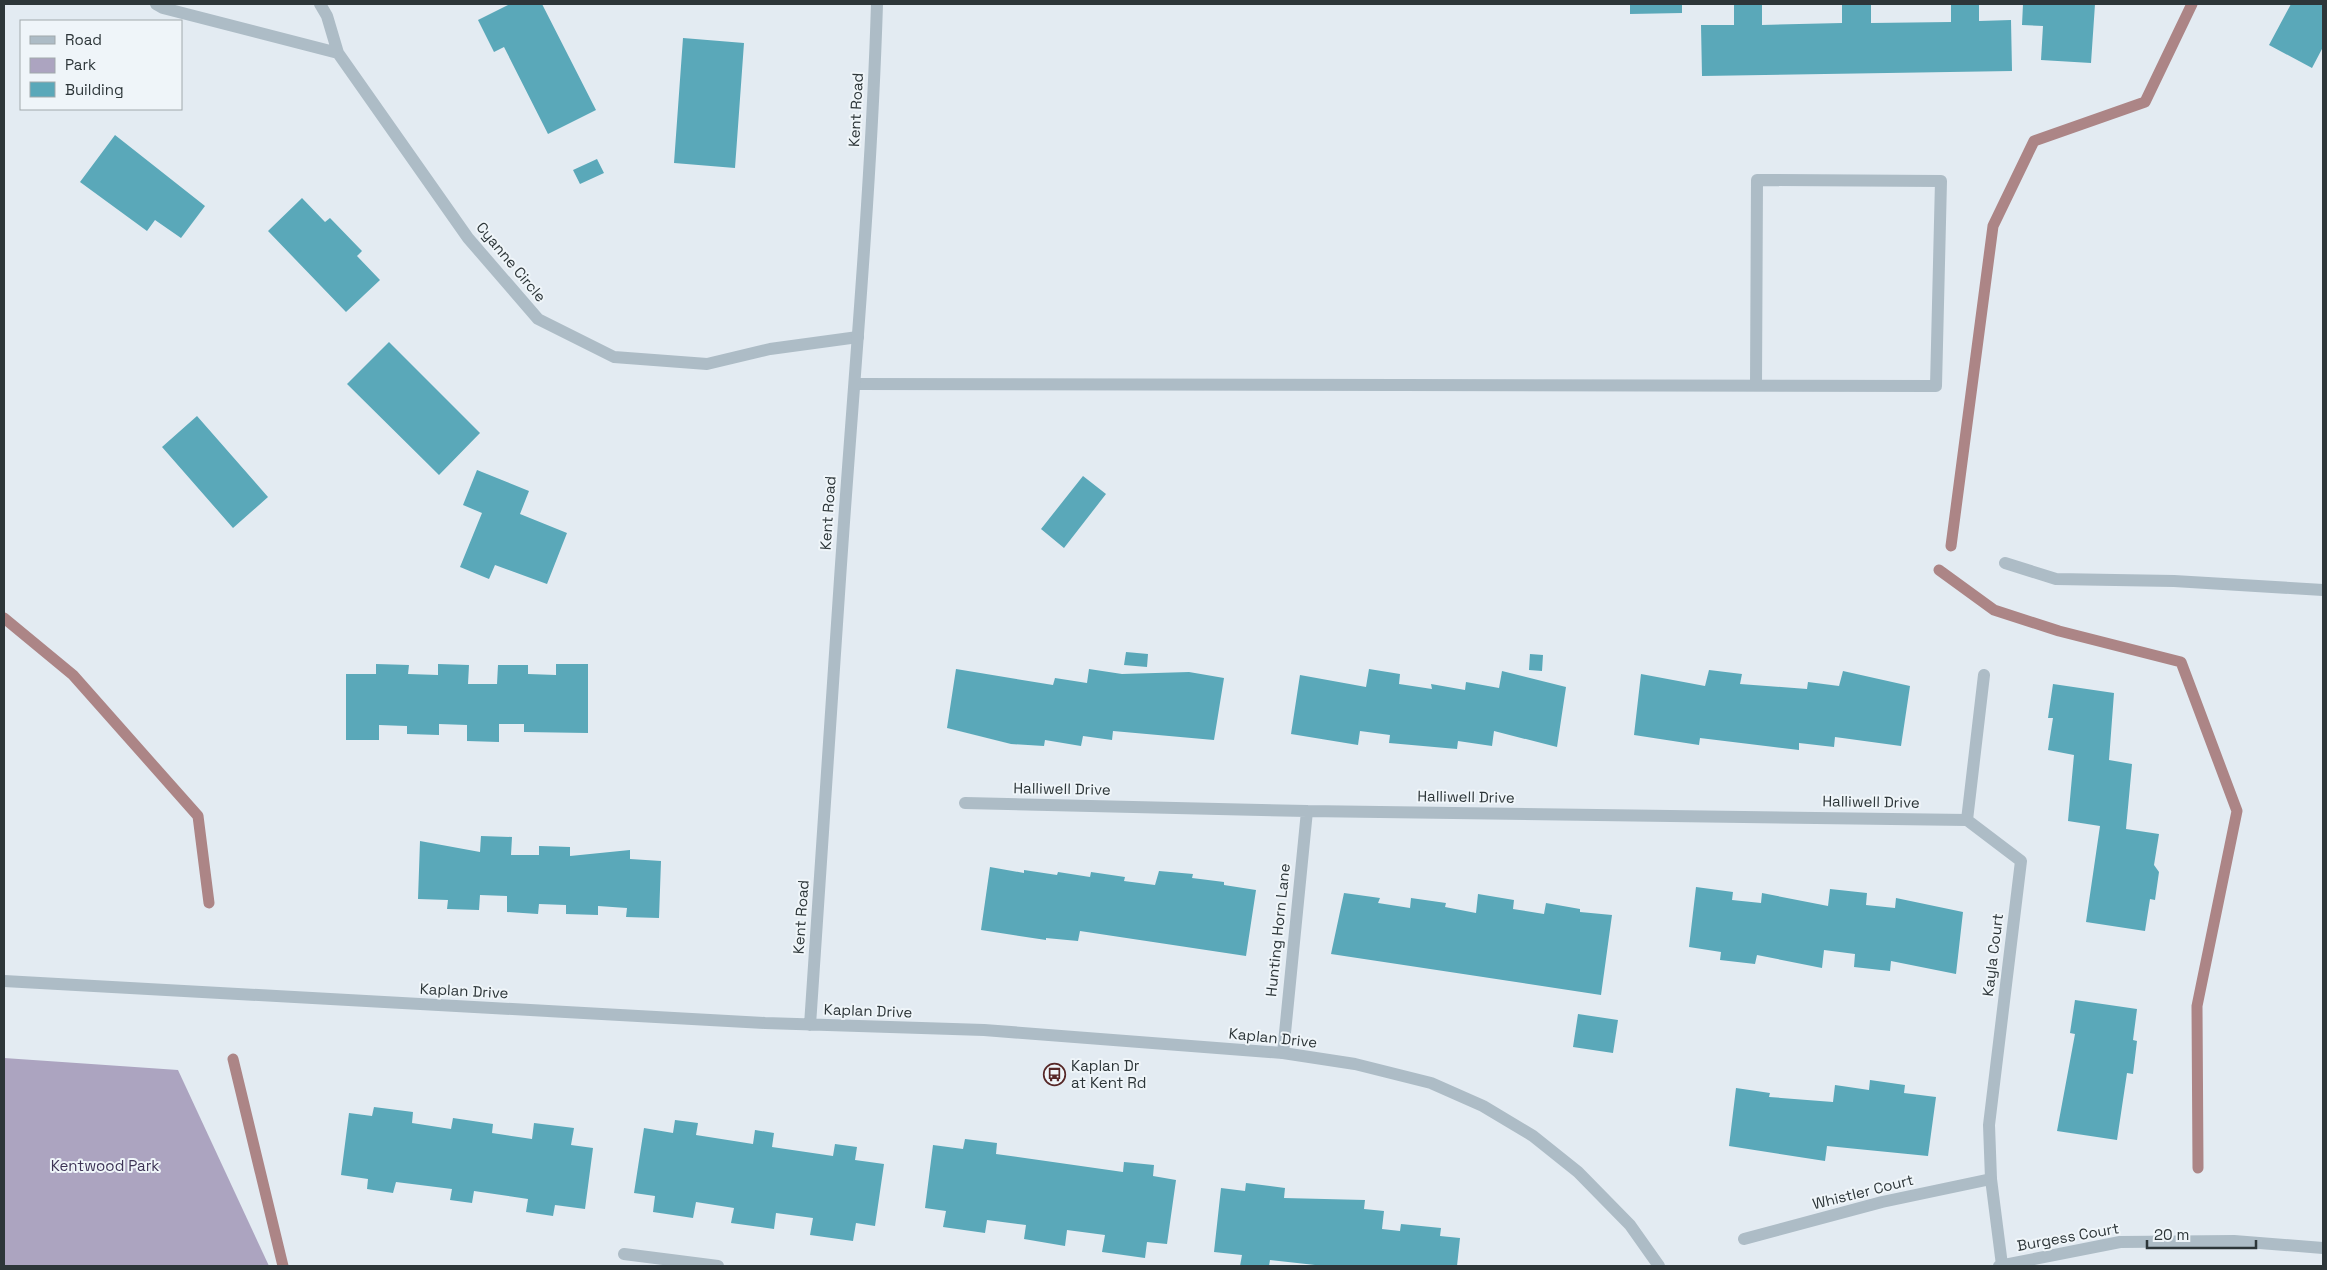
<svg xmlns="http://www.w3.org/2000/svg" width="2327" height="1270" viewBox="0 0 2327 1270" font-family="'Space Grotesk',sans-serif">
	<rect width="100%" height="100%" fill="#e3ebf2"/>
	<!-- green -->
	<path fill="#aca4c0" d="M4,1058L178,1070L269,1266H4Z"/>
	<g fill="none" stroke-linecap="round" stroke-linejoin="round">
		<!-- stream -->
		<path stroke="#ac8586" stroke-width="11" d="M1951,546L1993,226L2034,141L2145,102L2192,4
			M1939,570L1994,610L2059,631L2181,662L2237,811L2197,1006L2198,1168
			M4,618L73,675L198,816L209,903
			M233,1059L283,1266"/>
	</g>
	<!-- building -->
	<path fill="#5aa8b9" d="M510,4H542L596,110L548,134L504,47L494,52L478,20Z
		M1630,4H1682V13L1630,14Z
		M1734,4H1762V25L1842,23V4H1871V23L1951,22V4H1979V21L2011,20L2012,71L1702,76L1701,25H1734Z
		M2023,4H2095L2091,63L2041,60L2043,26L2022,25Z
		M2291,4H2323V47L2312,68L2269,45Z
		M683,38L744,43L735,168L674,163Z
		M115,135L205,206L181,238L155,220L147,231L80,182Z
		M597,159L604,173L580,184L573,170Z
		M302,198L325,222L330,218L362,251L357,256L380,280L346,312L268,231Z
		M389,342L480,433L439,475L347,384Z
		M197,416L268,497L233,528L162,447Z
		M477,470L529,491L520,514L567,533L547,584L495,565L489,579L460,567L482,513L463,505Z
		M1083,476L1106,494L1064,548L1041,529Z
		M1126,652L1148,654L1147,667L1124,665Z
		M1530,654L1543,655L1542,671L1529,670Z
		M376,664L409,665L408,674L438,675V664L469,665L468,684H497L498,665H528V674L556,675V664H588V733L524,732V724H499V742L467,741V725L439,724V735L407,734V726L379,725V740H346V674H376Z
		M956,669L1053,685L1055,678L1087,683L1089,669L1122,674L1189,672L1224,678L1214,740L1113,731L1112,740L1083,736L1081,746L1045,740L1044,746L1011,744L947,728Z
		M1369,669L1400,674L1399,684L1432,689L1431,684L1465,690L1466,682L1499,688L1502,671L1566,687L1557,747L1494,731L1492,746L1458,741L1457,749L1389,743L1390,735L1360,731L1358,745L1291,734L1300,675L1366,687Z
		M1709,670L1742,674L1740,684L1807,689L1808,682L1839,686L1843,671L1910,686L1901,746L1835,737L1834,747L1799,743V750L1700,738L1699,745L1634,735L1641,674L1705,686Z
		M2053,684L2114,693L2109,760L2132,764L2126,829L2159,834L2154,865L2159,872L2155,900L2150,899L2145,931L2086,922L2100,826L2068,821L2074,755L2048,750L2053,718H2048Z
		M481,836L512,837L511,855H539V846L570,847V856L630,850V859L661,861L659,918L626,917L627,908L598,906V915L566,914V905L539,904L538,914L507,912V896L480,895L479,910L447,909L448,900L418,899L420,841L480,852Z
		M990,867L1024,873V870L1057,875L1058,872L1090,877L1091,872L1125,877L1124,881L1155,885L1159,871L1193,874L1192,878L1224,882V885L1256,890L1246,956L1080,931L1078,941L1046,938V940L981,930Z
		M1696,887L1733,892L1732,900L1761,903L1762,893L1828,906L1830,889L1867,893L1866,905L1895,908L1896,898L1963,912L1956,974L1891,961L1890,971L1854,967L1855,954L1824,950L1822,968L1757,955L1755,964L1720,960L1721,952L1689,947Z
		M1344,893L1380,898L1378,903L1410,908L1411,898L1446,903L1445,907L1476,913L1478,894L1514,900L1513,909L1544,914L1546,903L1580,909V912L1612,915L1601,995L1331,954Z
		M2075,1000L2137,1009L2133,1040L2137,1041L2133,1074L2127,1073L2117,1140L2057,1131L2075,1034L2070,1033Z
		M1578,1014L1618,1020L1613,1053L1573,1047Z
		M1870,1080L1905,1085L1904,1093L1936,1097L1928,1156L1827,1146L1825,1161L1729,1146L1736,1088L1770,1093L1769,1097L1833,1102L1835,1085L1869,1090Z
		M374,1107L413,1112L412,1123L451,1129L453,1118L493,1124L492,1133L532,1139L534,1123L574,1128L571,1145L593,1148L585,1209L555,1205L553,1216L526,1212L528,1199L474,1191L472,1203L450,1200L452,1189L396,1182L393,1193L367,1189L368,1179L341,1175L349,1113L372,1116Z
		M675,1120L698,1123L696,1135L753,1144L755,1130L774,1133L772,1147L833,1156L835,1144L857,1147L855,1160L884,1164L875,1226L856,1223L853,1241L810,1235L813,1218L776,1213L774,1229L731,1223L734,1208L696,1202L693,1218L653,1212L655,1196L634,1193L644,1128L673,1133Z
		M965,1139L997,1143L996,1154L1123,1172L1124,1162L1154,1165L1153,1176L1176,1180L1167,1244L1147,1242L1145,1258L1102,1252L1105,1235L1067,1230L1065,1246L1024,1239L1026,1225L987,1220L985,1233L943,1227L946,1211L925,1208L933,1145L963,1149Z
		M1246,1183L1285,1188L1284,1198L1365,1200L1364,1209L1384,1211L1382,1229L1400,1231L1401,1224L1441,1228L1440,1236L1460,1238L1457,1266H1324L1270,1260L1269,1266H1240L1242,1255L1214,1252L1221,1188L1245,1191Z"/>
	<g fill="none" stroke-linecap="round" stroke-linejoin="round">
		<!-- service -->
		<path stroke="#adbcc6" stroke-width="12" d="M855,384L1936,386L1941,181L1757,180L1756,385
			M2005,563L2056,579L2174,581L2323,590
			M1744,1239L1882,1202L1991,1179"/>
		<!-- minor -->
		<path stroke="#adbcc6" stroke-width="12" d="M156,4L163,8L338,53
			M320,4L327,16L338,53L468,238L538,319L614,357L707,364L770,349L858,337
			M1984,675L1967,820L2021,861L1989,1125L1991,1179L2002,1265
			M965,803L1307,811L1967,820
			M1283,1053L1307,811
			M624,1254L718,1266
			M1999,1266L2120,1242L2234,1241L2323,1248"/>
		<!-- tertiary -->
		<path stroke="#adbcc6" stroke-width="12" d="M4,981L765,1023L984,1030L1283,1053L1355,1064L1431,1083L1483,1106L1533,1136L1578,1172L1630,1225L1659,1266
			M810,1025C821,876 829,727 840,579C853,387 871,196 877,4"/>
	</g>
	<!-- icons -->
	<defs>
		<symbol id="bus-ring" viewBox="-11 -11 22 22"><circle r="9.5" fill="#eff5f9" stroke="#562727" stroke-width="1.5"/><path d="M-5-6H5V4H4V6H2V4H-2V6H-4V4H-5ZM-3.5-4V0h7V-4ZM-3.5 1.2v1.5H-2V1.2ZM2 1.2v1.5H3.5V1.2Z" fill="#562727"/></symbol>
	</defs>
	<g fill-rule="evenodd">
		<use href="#bus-ring" x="1042" y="1062" width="25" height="25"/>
	</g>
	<g text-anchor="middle" stroke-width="4" stroke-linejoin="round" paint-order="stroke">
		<!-- street labels -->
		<g font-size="15" fill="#2d3639" stroke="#eff5f9">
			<text transform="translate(856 110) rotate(-87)" y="5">Kent Road</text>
			<text transform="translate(511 262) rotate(50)" y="5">Cyanne Circle</text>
			<text transform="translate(828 513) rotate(-86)" y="5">Kent Road</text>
			<text transform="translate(1062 789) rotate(1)" y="5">Halliwell Drive</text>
			<text transform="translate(1466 797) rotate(1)" y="5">Halliwell Drive</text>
			<text transform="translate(1871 802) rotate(1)" y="5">Halliwell Drive</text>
			<text transform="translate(801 917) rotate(-86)" y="5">Kent Road</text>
			<text transform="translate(1278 930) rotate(-84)" y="5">Hunting Horn Lane</text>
			<text transform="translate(1993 955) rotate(-83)" y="5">Kayla Court</text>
			<text transform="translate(464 991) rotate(3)" y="5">Kaplan Drive</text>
			<text transform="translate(868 1011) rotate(2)" y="5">Kaplan Drive</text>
			<text transform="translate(1273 1038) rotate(6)" y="5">Kaplan Drive</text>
			<text transform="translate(1863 1192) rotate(-14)" y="5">Whistler Court</text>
			<text transform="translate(2068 1237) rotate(-10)" y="5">Burgess Court</text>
		</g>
		<!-- poi labels -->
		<g font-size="15" fill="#2d3639" stroke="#eff5f9" text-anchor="start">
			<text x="1071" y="1071">Kaplan Dr<tspan x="1071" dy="17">at Kent Rd</tspan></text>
		</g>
		<!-- park labels -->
		<g font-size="15" fill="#3d3355" stroke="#eff5f9">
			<text x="105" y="1171">Kentwood Park</text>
		</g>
	</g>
	<!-- border -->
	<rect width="2327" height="1270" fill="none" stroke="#2d3639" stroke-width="10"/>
	<!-- legend -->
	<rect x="20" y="20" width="162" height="90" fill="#eff5f9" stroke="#a1a9ac"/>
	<rect x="30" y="36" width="25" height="8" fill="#adbcc6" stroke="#a1a9ac"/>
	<text x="65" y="45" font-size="15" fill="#2d3639">Road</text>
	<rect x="30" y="58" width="25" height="15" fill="#aca4c0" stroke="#a1a9ac"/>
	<text x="65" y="70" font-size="15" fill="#2d3639">Park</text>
	<rect x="30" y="82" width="25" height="15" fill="#5aa8b9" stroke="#a1a9ac"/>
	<text x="65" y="95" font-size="15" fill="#2d3639">Building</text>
	<!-- scale -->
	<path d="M2147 1240v8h109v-8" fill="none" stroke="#2d3639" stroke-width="2.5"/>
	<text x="2154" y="1240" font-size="15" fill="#2d3639" stroke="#eff5f9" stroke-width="4" paint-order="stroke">20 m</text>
</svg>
